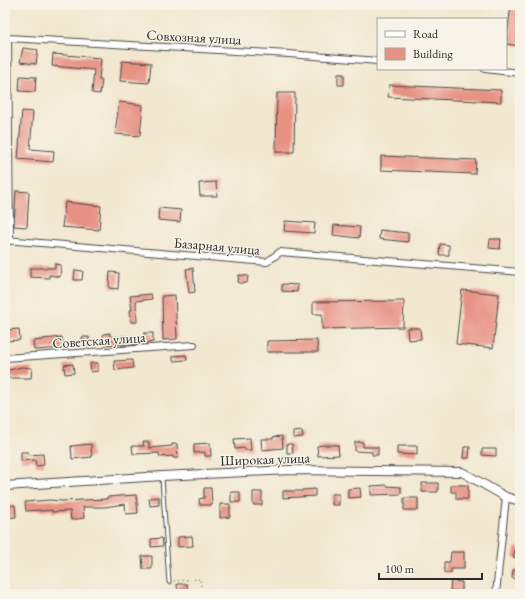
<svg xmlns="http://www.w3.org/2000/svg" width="525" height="599" viewBox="0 0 525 599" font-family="'EB Garamond',serif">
	<rect width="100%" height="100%" fill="#f7f3e8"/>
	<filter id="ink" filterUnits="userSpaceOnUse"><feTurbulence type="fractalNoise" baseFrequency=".025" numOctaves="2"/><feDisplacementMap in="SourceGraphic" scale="8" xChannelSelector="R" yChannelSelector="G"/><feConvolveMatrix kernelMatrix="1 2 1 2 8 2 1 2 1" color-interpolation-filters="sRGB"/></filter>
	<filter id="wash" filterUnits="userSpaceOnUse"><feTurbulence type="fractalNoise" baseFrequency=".012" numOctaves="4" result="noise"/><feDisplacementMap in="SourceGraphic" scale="16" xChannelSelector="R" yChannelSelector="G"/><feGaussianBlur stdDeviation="0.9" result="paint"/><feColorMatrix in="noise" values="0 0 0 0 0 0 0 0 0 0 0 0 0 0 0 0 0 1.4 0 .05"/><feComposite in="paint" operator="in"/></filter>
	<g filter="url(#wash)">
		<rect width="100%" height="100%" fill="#f2e7cf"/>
		<g id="blocks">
			<!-- building -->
			<path fill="#e89284" d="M511,5H520V46L506,44Z
				M23,48L38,50L36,64L20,62Z
				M53,54L101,58L99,80H102L100,94L92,93L94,70L52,66Z
				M122,61L151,63L149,83L120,81Z
				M338,74H344V85H338Z
				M20,76L36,77L35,92L19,91Z
				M389,85L501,90V102L388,97Z
				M277,93H295L294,152H276Z
				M119,102L143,105L140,136L115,134Z
				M22,111L33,112L30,149L54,151L53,162L18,159Z
				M381,156L476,160L475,174L381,170Z
				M216,182L217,196H200L199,183Z
				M16,191L29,192L27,227L14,226Z
				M65,202L101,206L99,230L62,227Z
				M159,208L181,210L180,222L158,220Z
				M285,221L315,223L314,233L284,231Z
				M334,225L360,227L359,238L333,235Z
				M380,230L408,233V242L379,239Z
				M490,239H501L500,249L489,248Z
				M440,244L449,245V255H439Z
				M55,264L61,265L60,277L49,275V278L30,277V268H55Z
				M193,268L195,292L189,293L186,269Z
				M75,270L83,271L82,280H74Z
				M110,272L119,273L118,289L109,288Z
				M239,275L248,276L247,283H238Z
				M282,284L298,285L297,292L282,291Z
				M462,290L499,294L493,348L456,344Z
				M151,294L152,299L136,301L137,322H131L130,310H132L130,296Z
				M175,295L177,339L163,340L162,296Z
				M404,301L403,327L322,329V314H313V302Z
				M407,328H420L421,339L408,340Z
				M19,329L20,340L5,341V330Z
				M110,333V337L126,336V337H144V333H153V342L130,345H121V344L104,345L103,334Z
				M62,337L63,348L34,350L33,341L43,340V339Z
				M82,337H89V346H82Z
				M317,340L318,352H267V341Z
				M186,355L187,360L173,361V356Z
				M132,360L133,368L115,370L114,361Z
				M90,363H98V371L91,372Z
				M73,364L74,373L65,374L64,365Z
				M22,367L32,368L31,378H5V371Z
				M302,431L303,437L293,438V432Z
				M282,436L283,448L262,450L261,439H273V437Z
				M250,438L251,450H245V448L235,449L234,439Z
				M143,442H149V448L172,446V444H177L178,458H173V456L160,457L159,453L133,454L132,446H144Z
				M355,442H363V447H378V455H372V452L355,451Z
				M210,443L211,456H205V452L194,453V444Z
				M91,444L92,457L72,459L71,446Z
				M287,444H292L293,453H287Z
				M324,445H338L339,455L318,456L317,446Z
				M397,446H417V455L397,454Z
				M464,447H470L469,458H463Z
				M482,449H496V456L482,455Z
				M21,452H28V455L43,454L44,465L36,466L35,460L21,461Z
				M422,483H438V492H422Z
				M387,485V486L401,487V494L371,495V486Z
				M451,485H468V499H456V492H451Z
				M204,488H211L212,505H200L199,499L204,498Z
				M360,488L361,497L348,498V489Z
				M315,489V496L283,498V491H302V490Z
				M231,492H240V502H231Z
				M253,492H262V505H253Z
				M332,494H339V505H332Z
				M136,495L138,513L126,514L125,504L104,507H83L84,518L71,520L70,511L52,512V510L40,511V510L26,511L25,502L49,500L61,501L107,499V497Z
				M159,497V505L150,506L149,498Z
				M404,498H418V510H404Z
				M220,504H230V517L220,518Z
				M15,505L16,517L5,518V506Z
				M192,536L193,546L178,547V537Z
				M162,538L163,546L151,547V539Z
				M516,547L520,549V559L513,557Z
				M451,552H464V569H451V573H444V562H450Z
				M142,556H152V569H143Z
				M513,570L520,571V579L512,578Z
				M451,581L462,582V591L450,590Z
				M177,584H187L188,594H178Z"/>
		</g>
	</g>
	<g filter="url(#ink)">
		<use href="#blocks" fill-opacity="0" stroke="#494744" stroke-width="1"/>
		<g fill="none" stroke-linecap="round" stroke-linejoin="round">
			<defs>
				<path id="lane" d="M162,478L169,582"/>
				<path id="street" d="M5,37L8,38L10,241
					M8,38L289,54L378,61
					M485,69L520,73
					M5,240L267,262L280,252L520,272
					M5,358L194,345
					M496,594L506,497"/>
				<path id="secondary" d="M5,486L162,476L290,470L462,472L506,497L520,501"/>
			</defs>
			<!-- lane casing -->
			<use href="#lane" stroke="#494744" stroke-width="5"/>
			<!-- street casing -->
			<use href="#street" stroke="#494744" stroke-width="8"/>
			<!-- secondary casing -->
			<use href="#secondary" stroke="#494744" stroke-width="10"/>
			<!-- path -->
			<path stroke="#494744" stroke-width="1" stroke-dasharray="1 3" stroke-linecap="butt" d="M174,581L200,579L202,594"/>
			<!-- lane -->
			<use href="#lane" stroke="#fff" stroke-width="3"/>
			<!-- street -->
			<use href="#street" stroke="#fff" stroke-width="6"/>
			<!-- secondary -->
			<use href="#secondary" stroke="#fff" stroke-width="8"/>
		</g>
	</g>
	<g text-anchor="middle" stroke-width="3" stroke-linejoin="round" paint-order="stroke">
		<!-- street labels -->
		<g font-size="14" fill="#2b2b2b" stroke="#f7f3e8">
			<text transform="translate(194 37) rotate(3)" y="5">Совхозная улица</text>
			<text transform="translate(217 246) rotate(5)" y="5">Базарная улица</text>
			<text transform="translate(99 340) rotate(-4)" y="5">Советская улица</text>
			<text transform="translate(265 459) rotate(-2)" y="5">Широкая улица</text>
		</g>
	</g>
	<!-- margin -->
	<rect width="525" height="599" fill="none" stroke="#f7f3e8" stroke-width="20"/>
	<!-- legend -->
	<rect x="377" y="18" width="130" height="52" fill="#f7f3e8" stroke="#a5a39c"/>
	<rect x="385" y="31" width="20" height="6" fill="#ffffff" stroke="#a5a39c"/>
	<text x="413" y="38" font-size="12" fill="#2b2b2b">Road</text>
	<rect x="385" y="48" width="20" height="12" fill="#e89284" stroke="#a5a39c"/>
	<text x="413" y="58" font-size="12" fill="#2b2b2b">Building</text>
	<!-- scale -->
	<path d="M379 573v6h103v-6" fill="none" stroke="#2b2b2b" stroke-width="2"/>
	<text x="385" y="573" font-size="12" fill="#2b2b2b" stroke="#f7f3e8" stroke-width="3" paint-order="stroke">100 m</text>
</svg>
